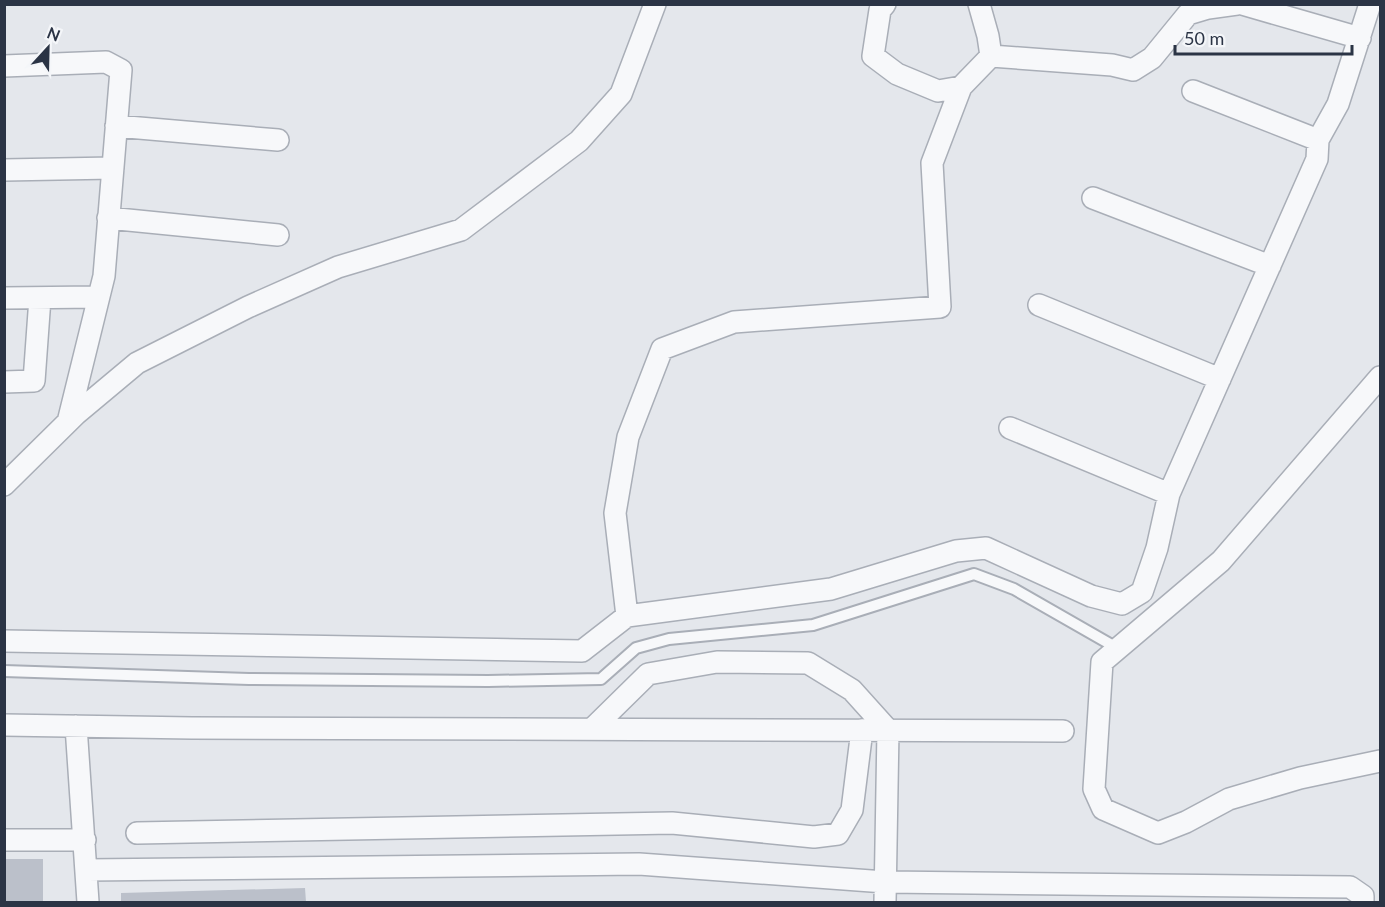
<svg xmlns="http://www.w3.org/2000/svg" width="1385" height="907" viewBox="0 0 1385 907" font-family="Lato,sans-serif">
	<rect width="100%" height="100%" fill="#e4e7ec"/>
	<!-- building -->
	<path fill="#bbc0ca" d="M4,859H43V902H4Z
		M305,888L306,902H121V893Z"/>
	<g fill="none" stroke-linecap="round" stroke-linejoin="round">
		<defs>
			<path id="service" d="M4,671L249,679L488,681L601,679L636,648L669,639L813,625L974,574L1014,589L1117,648"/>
			<path id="minor" d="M885,4L880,10L873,56L897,74L938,91L961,87
				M1242,4L1360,38
				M991,56L1112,65L1133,70L1152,58L1188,14L1208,8L1237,4
				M4,66L106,62L121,70L104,276L68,422
				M1193,91L1318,140
				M116,126L278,140
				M4,170L113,168
				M1093,198L1270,266
				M108,218L278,235
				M4,298L98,297
				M1039,305L1220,379
				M1380,377L1221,561L1102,662L1094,789L1103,809L1158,833L1186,822L1229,799L1300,778L1380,761
				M4,382L34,381L40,298
				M1010,428L1169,494
				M4,485L76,414L137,363L248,307L338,267L461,230L579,141L621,94L655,4
				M627,616L615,513L628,437L662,349L734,322L940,307L932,163L961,87L991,56L988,36L979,4
				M4,641L582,651L627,616L831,589L956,551L986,548L1091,596L1122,604L1142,592L1157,548L1169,494L1317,159L1318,140L1338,104L1370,4
				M4,725L192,728L1063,731
				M76,726L88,902
				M592,729L648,674L717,662L808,663L852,690L888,730L885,902
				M137,833L672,823L814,837L838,834L852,810L862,730
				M4,840H85
				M87,870L639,864L885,882L1350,887L1363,896V902"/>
		</defs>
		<!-- service casing -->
		<use href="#service" stroke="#a9aeb7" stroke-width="14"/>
		<!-- minor casing -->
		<use href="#minor" stroke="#a9aeb7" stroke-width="24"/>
		<!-- service -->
		<use href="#service" stroke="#f7f8fa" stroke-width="10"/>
		<!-- minor -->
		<use href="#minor" stroke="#f7f8fa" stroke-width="21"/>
	</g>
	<!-- border -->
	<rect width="1385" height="907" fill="none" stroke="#2b3445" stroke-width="12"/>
	<!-- north arrow -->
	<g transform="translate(48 48) rotate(22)" stroke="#f4f6f9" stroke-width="4.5" paint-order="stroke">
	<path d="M0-4.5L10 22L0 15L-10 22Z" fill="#2b3445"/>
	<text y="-9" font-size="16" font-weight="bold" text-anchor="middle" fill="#2b3445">N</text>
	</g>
	<!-- scale -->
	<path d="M1175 45v9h177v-9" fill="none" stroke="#2b3445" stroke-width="3"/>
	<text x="1184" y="45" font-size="18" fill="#2b3445" stroke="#f4f6f9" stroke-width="4.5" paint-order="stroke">50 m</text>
</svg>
